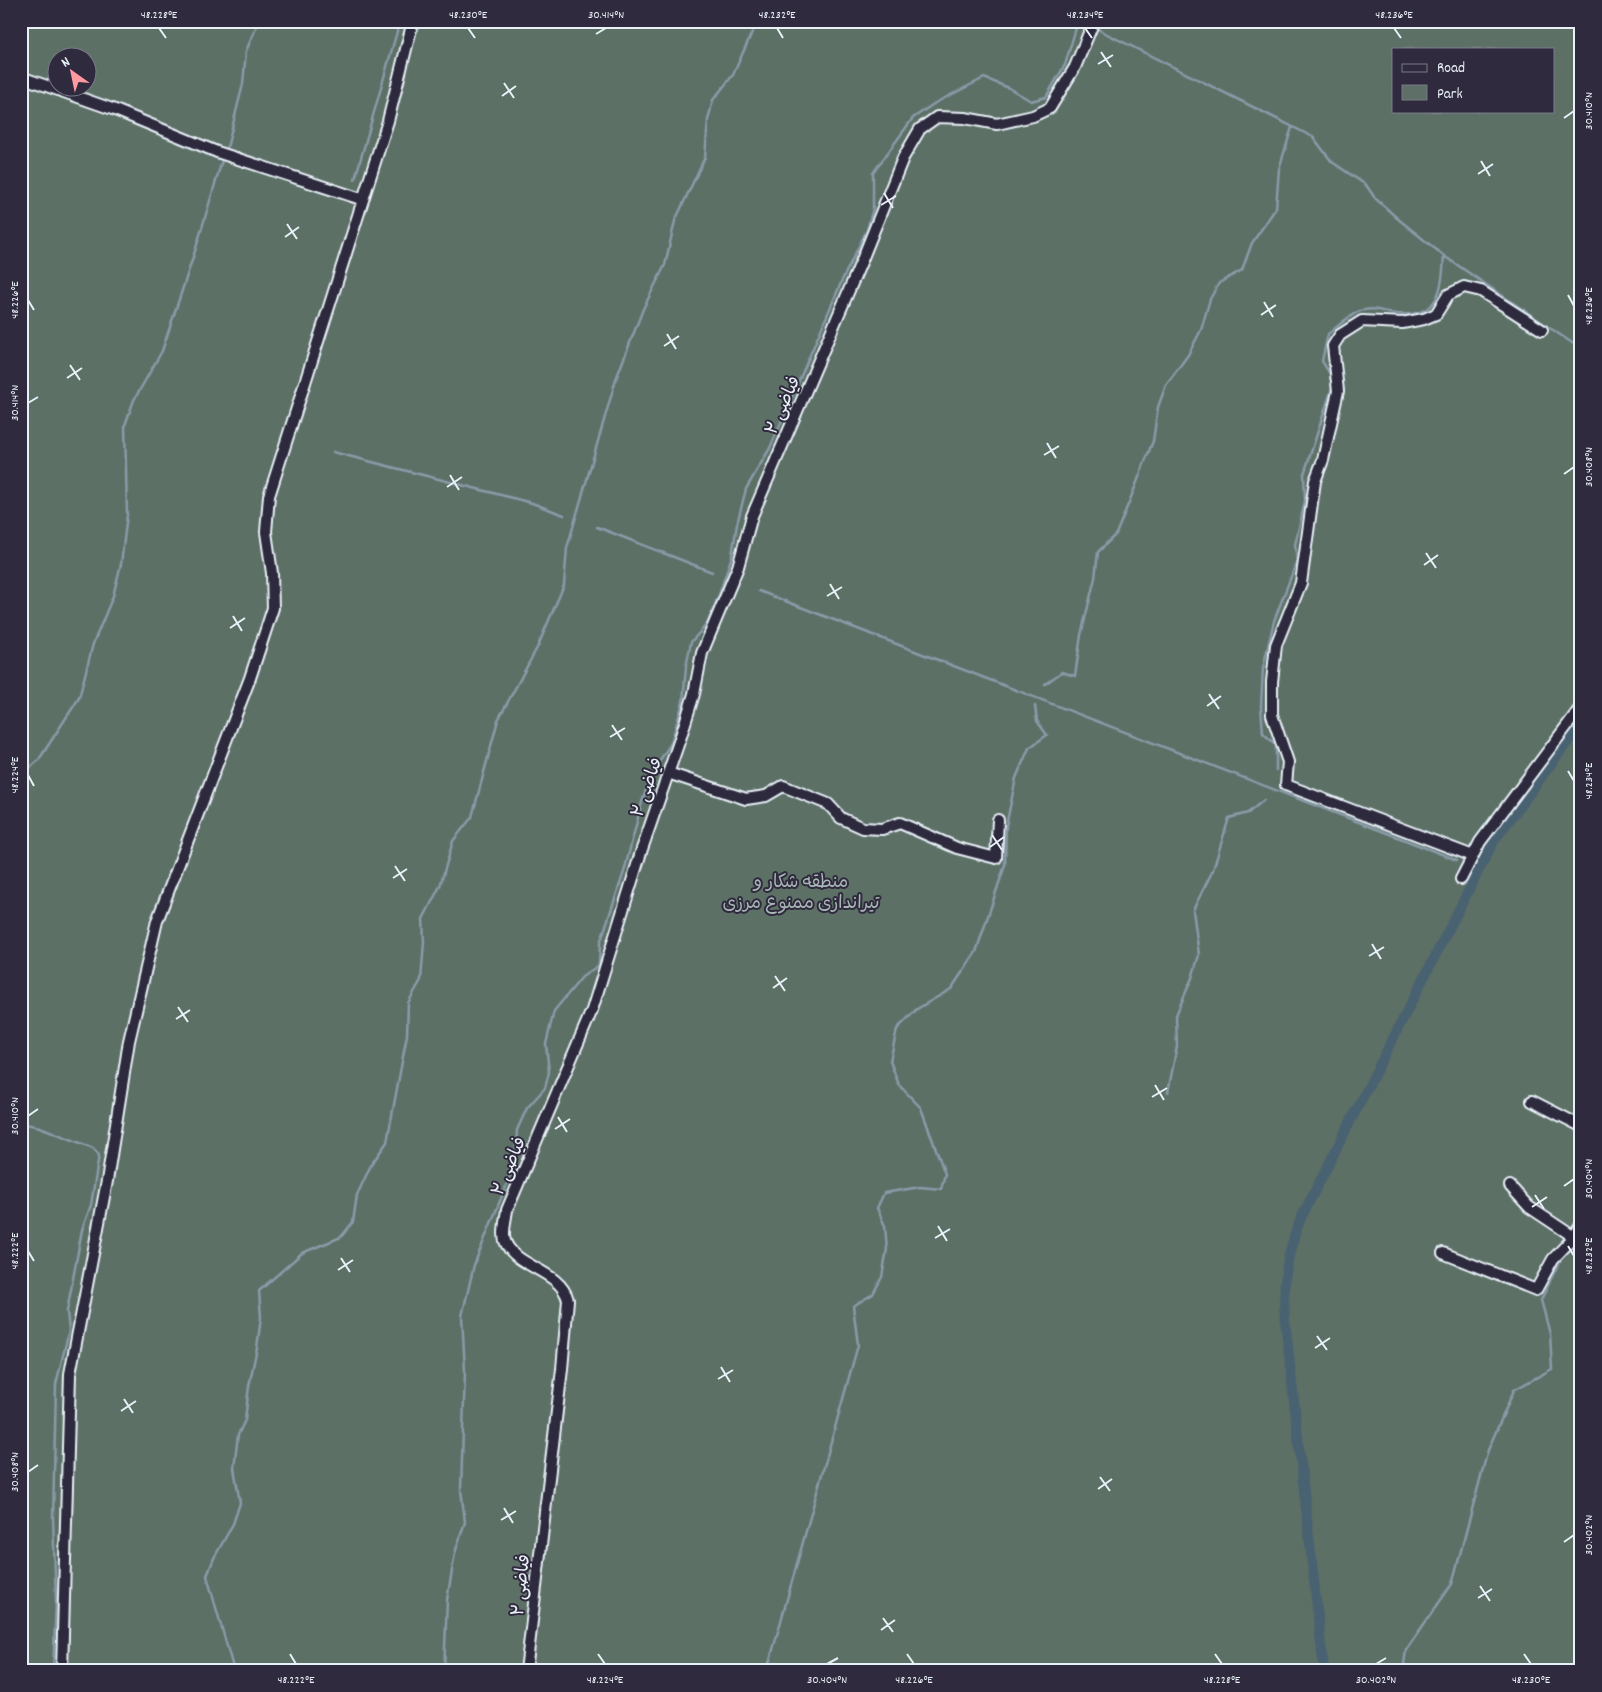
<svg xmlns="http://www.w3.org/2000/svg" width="1602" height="1692" viewBox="0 0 1602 1692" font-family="Dekko,'Playpen Sans Arabic',sans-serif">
	<rect width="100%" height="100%" fill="#423947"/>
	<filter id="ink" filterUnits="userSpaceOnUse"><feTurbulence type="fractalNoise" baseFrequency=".02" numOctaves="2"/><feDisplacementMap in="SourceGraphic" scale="10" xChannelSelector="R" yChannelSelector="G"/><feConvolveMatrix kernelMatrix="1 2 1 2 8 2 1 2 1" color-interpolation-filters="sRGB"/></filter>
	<g filter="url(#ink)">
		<!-- green -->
		<path fill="#5d6f66" stroke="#a2b0af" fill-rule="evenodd" d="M21,21H1581V1671H21ZM1393,49H1553V111H1393ZM58,58H88V88H58Z"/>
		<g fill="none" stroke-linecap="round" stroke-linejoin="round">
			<!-- stream -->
			<path stroke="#899ba8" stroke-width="2.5" d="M1083,21L1090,25
				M1095,28L1313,137L1332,162L1366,185L1375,198L1397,218L1444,256L1581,349
				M226,152L243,84L246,51L259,21
				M355,179L400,21
				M333,452L532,503L564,515
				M597,527L712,572
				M759,591L1457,860
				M1045,684L1062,672L1075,676L1081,635L1095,578L1098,552L1116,534L1134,490L1153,441L1158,407L1166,385L1188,355L1201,330L1210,299L1219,283L1242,270L1252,243L1276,208L1279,169L1292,127
				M1276,770V745L1263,733L1261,706L1263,668L1274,621L1297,561L1295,545L1305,501L1304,474L1332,388L1330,374L1322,361L1328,334C1337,327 1349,315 1360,311C1375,306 1383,313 1397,314C1440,318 1442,289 1444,256
				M21,775L38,761L79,698L93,644L113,596L121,564L127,515L125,425L134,400L162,351L196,248L223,157
				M1472,867L1478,870
				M21,870V878
				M1168,1092L1177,1046L1176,1015L1192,978L1199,955L1193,910L1213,870L1229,818L1248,813L1264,800
				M21,1123L40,1127L93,1148L99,1155L91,1205L82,1230L67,1311L69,1331L56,1384L53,1519L56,1600L53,1671
				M234,1671L207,1576L214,1558L233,1524L240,1503L234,1468L238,1435L245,1420L249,1386L257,1348L261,1317L259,1291L302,1253L341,1237L353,1222L357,1195L371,1165L387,1142L407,1035L408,1003L421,980L424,942L423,919L440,886L453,841L472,817L498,720L537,648L564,585L567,548L616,379L643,309L665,265L675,221L705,157L708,120L713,100L733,75L757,21
				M444,1671L447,1600L455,1553L465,1522L461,1489L465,1371L462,1316L474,1265L515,1164L517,1130L527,1108L545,1088L549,1072L546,1044L554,1011L582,977L599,965L600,943L624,872L642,802L652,773L671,743L683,702L686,667L691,642L707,624L720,592L732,556L737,524L746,489L770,448L844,276L867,230L873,208V173L913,118L935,103L984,78L1009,88L1031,101L1046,97L1065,65L1078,21
				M767,1671L858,1345L853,1306L873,1294L882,1277L887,1249L885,1226L877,1208L884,1193L920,1187L941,1189L945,1174L921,1108L899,1085L890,1061L897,1029L917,1009L951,989L976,952L1005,865L1006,826L1016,778L1029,748L1047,735L1037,721L1035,706
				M1403,1671L1406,1650L1452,1584L1488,1450L1514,1390L1552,1369L1550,1334L1541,1300L1560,1260L1576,1244"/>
			<!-- canal -->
			<path stroke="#496272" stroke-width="10" d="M1324,1671L1285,1320C1282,1283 1287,1252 1301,1218L1494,841L1581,724"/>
			<defs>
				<path id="street" d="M21,77L115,110L217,152L361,199
					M668,773L746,799L766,796L783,786L828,804L841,818L863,828L882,829L900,823L957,848L996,858L998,820
					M1473,856L1286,785L1288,762L1272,715V682L1276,645L1301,583L1315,481L1323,460L1338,391L1333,346L1340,335L1362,321L1402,323L1424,319L1436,314L1448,295L1464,287L1481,291L1542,330
					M1461,879L1480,842L1581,707
					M1532,1101L1581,1126
					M1510,1186L1529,1207L1574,1237L1581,1244
					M1443,1253L1536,1290L1553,1259L1574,1237L1581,1225
					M62,1671L70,1374L107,1181L129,1041L157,921L250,678L273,608L272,573L266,532L269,496L388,121L413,21
					M526,1671L562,1369L568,1300C560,1269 515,1268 505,1241C502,1233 506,1218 507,1210L592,1010L642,849L681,736L694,694L702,653L738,567L752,516L862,260L903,158L920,129L937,117L965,118L997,124L1033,116L1050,108L1075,67L1094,21"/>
			</defs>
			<!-- street casing -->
			<use href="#street" stroke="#e8f1f8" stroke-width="14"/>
			<!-- street -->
			<use href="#street" stroke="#2f2a3d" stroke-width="10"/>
		</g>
	</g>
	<!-- ticks -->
	<path fill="none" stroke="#e8f1f8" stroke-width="2" d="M159,28L166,38M468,28L475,38M777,28L783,38M1085,28L1092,38M1394,28L1401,38M596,34L606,28M1101,52L1111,67M1098,64L1113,55M504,83L514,98M502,96L516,86M1564,118L1574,111M1481,161L1490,176M1478,174L1493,164M884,193L893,208M881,205L896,196M287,224L297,239M285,237L299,227M1568,295L1574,306M28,300L34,310M1264,302L1273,317M1261,315L1276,305M667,334L676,349M664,346L679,336M70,365L80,380M67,378L82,368M28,403L38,397M1047,443L1056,458M1044,455L1059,446M1564,474L1574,467M450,475L459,490M447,487L462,477M1426,553L1436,568M1424,565L1438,555M830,584L839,599M827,596L842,587M233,616L242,631M230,628L245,618M1209,694L1219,709M1207,706L1221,696M612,725L622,740M610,737L625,728M1568,771L1574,781M28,775L34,786M992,835L1002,850M990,847L1004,837M395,866L405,881M393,878L407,869M1372,944L1381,959M1369,956L1384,947M775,976L785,991M773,988L787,978M178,1007L188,1022M176,1019L190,1010M1155,1085L1164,1100M1152,1097L1167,1088M28,1116L38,1109M558,1117L567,1132M555,1129L570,1119M1564,1186L1574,1179M1535,1195L1544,1209M1532,1207L1547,1197M938,1226L947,1241M935,1238L950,1229M1568,1246L1574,1256M28,1251L34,1261M341,1258L350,1272M338,1270L353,1260M1317,1336L1327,1350M1315,1348L1330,1338M721,1367L730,1382M718,1379L733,1370M124,1399L133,1413M121,1411L136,1401M28,1472L38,1465M1100,1477L1110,1491M1098,1489L1112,1479M504,1508L513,1523M501,1520L516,1511M1564,1542L1574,1535M1480,1586L1490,1601M1478,1598L1492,1589M883,1618L893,1632M881,1630L895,1620M290,1654L296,1664M598,1654L605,1664M907,1654L914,1664M1215,1654L1222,1664M1524,1654L1531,1664M827,1664L838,1658M1376,1664L1386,1658"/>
	<g text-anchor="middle" stroke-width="4" stroke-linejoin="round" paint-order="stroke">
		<!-- street labels -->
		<g font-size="18" fill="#e8f1f8" stroke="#2f2a3d">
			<text transform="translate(782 405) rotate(-66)" y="6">فیاضی ۲</text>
			<text transform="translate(646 787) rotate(-71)" y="6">فیاضی ۲</text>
			<text transform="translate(508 1166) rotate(-67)" y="6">فیاضی ۲</text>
			<text transform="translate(520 1585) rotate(-84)" y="6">فیاضی ۲</text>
		</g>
		<!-- park labels -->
		<g font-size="18" fill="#a9b6b6" stroke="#2f2a3d">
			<text x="801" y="887">منطقه شکار و<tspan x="801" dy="21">تیراندازی ممنوع مرزی</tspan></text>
		</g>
	</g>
	<!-- margin -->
	<rect width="1602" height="1692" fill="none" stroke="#2f2a3d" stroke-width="55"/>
	<!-- legend -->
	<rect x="1392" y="48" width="162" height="65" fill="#2f2a3d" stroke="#797a88"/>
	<rect x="1402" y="64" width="25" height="8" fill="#2f2a3d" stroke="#797a88"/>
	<text x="1437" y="72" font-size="15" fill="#e8f1f8">Road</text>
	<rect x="1402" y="85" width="25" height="15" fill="#5d6f66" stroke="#797a88"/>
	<text x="1437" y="98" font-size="15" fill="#e8f1f8">Park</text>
	<!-- north arrow -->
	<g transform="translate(72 72) rotate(327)"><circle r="24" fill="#2f2a3d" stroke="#797a88"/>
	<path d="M0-4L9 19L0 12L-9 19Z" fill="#ff9aa2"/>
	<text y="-8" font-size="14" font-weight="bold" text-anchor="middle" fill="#e8f1f8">N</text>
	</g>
	<rect x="28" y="28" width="1546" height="1636" fill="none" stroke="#e8f1f8" stroke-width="2"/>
	<g font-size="12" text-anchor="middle" fill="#e8f1f8">
		<text x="159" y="18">48.228°E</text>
		<text x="468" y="18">48.230°E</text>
		<text x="606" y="18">30.414°N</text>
		<text x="777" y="18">48.232°E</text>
		<text x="1085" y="18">48.234°E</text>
		<text x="1394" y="18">48.236°E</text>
		<text transform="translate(1588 111) rotate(-90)" y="4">30.410°N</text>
		<text transform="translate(14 300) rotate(-90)" y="4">48.226°E</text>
		<text transform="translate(1588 306) rotate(-90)" y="4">48.236°E</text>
		<text transform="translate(14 403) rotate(-90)" y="4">30.414°N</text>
		<text transform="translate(1588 467) rotate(-90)" y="4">30.408°N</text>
		<text transform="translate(14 775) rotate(-90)" y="4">48.224°E</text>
		<text transform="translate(1588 781) rotate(-90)" y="4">48.234°E</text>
		<text transform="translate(14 1116) rotate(-90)" y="4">30.410°N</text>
		<text transform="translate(1588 1179) rotate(-90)" y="4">30.404°N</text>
		<text transform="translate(14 1251) rotate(-90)" y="4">48.222°E</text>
		<text transform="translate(1588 1256) rotate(-90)" y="4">48.232°E</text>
		<text transform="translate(14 1472) rotate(-90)" y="4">30.408°N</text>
		<text transform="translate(1588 1535) rotate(-90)" y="4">30.402°N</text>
		<text x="296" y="1683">48.222°E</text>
		<text x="605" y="1683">48.224°E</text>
		<text x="827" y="1683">30.404°N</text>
		<text x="914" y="1683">48.226°E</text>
		<text x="1222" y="1683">48.228°E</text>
		<text x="1376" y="1683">30.402°N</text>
		<text x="1531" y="1683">48.230°E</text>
	</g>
</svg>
